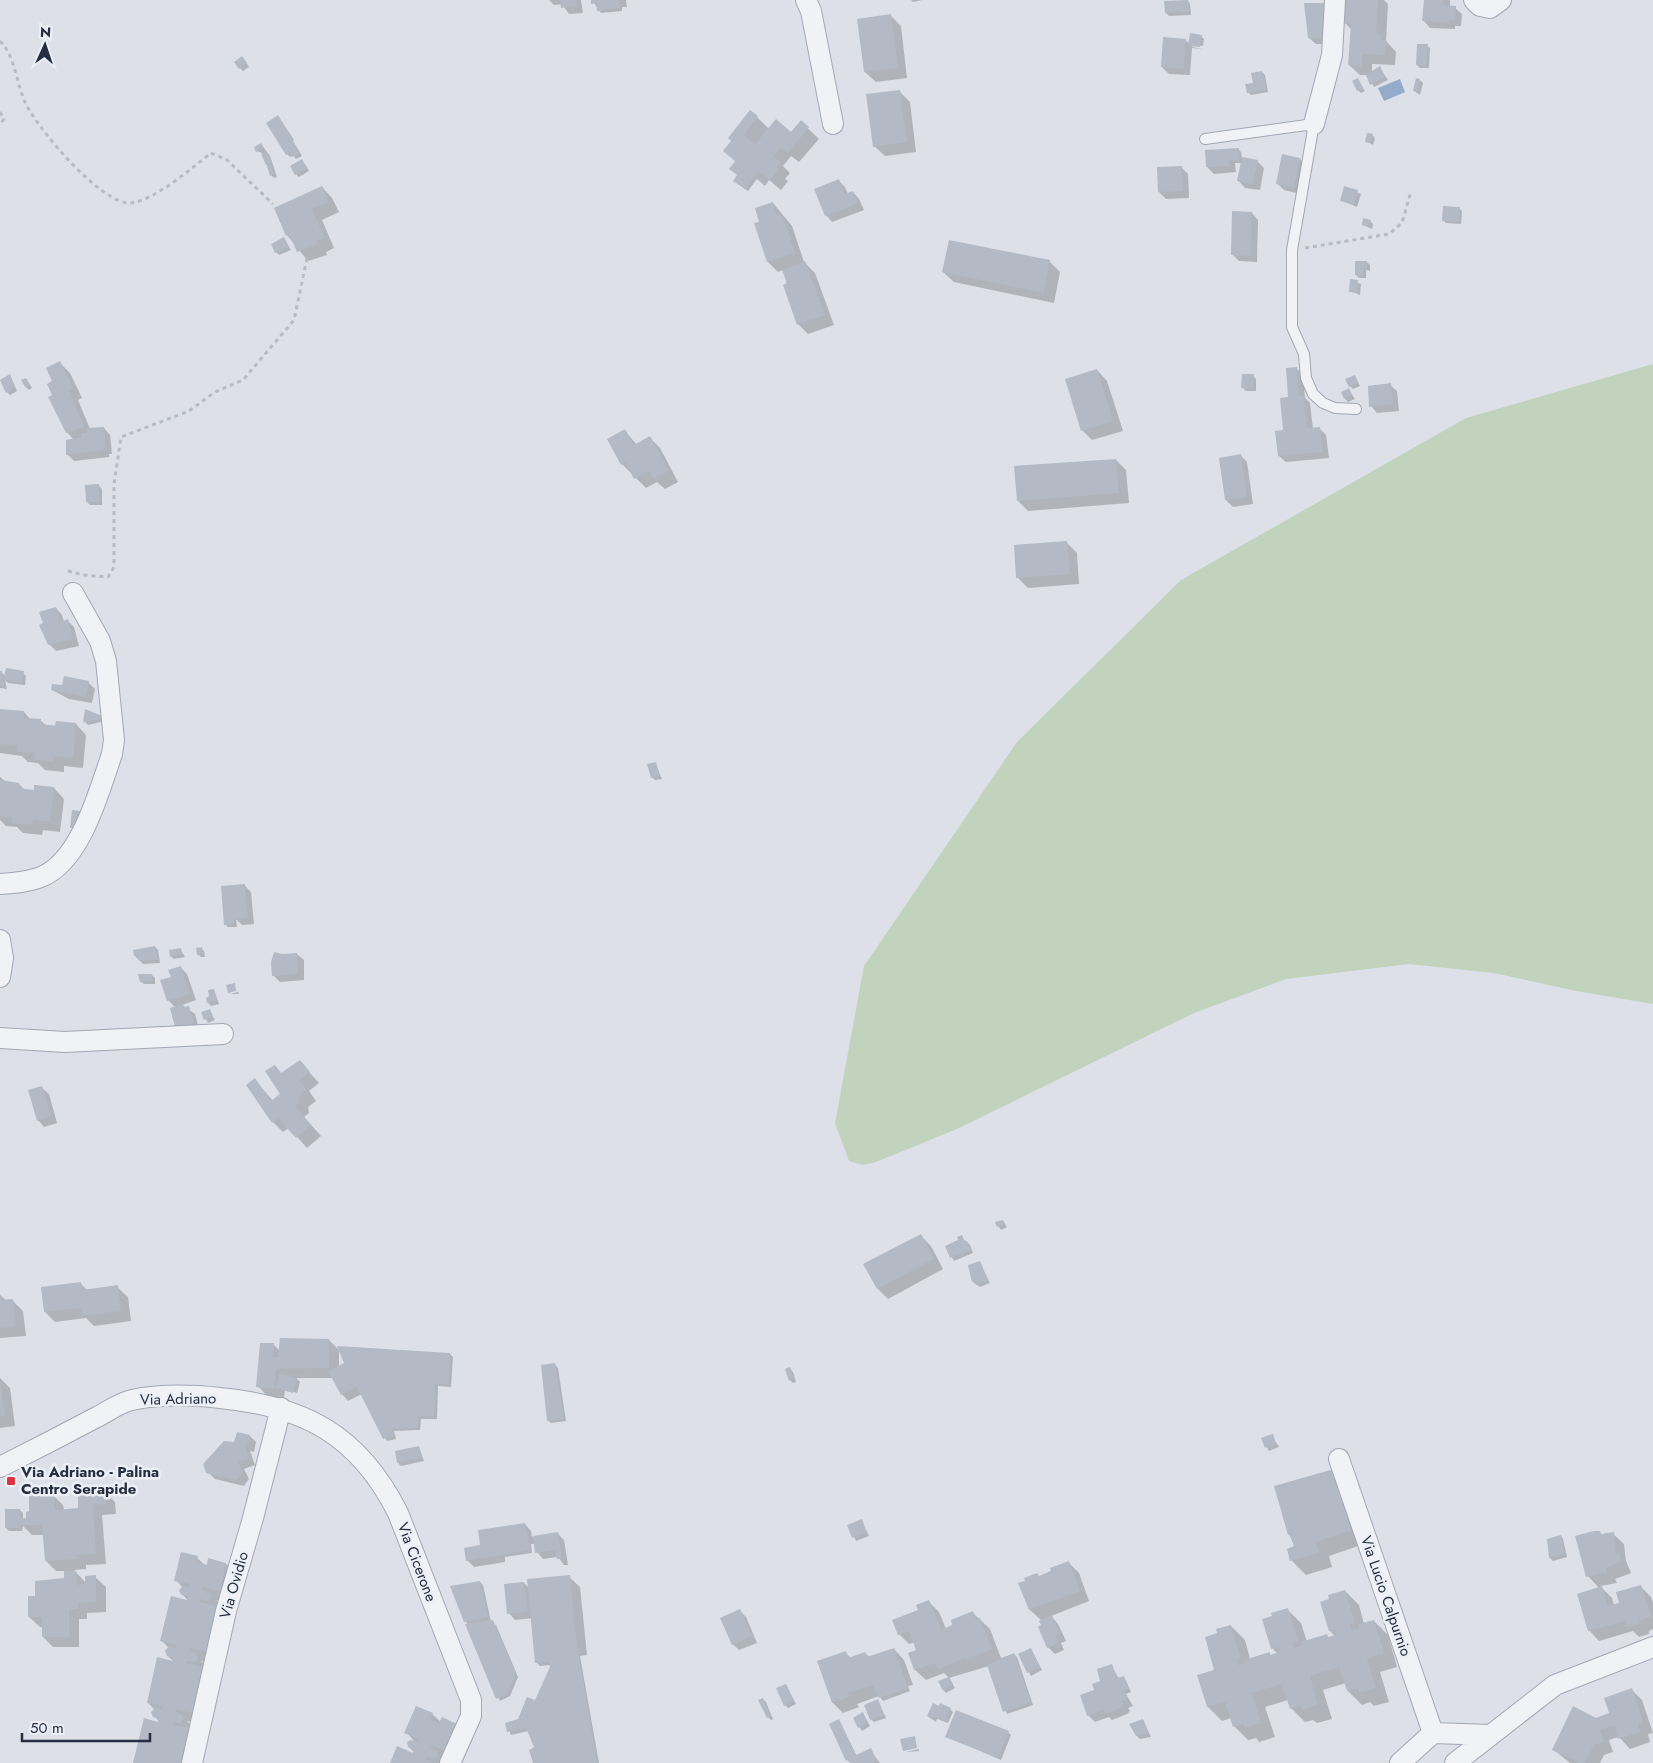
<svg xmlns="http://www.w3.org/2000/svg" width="1653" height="1763" viewBox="0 0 1653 1763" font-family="Jost,sans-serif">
	<rect width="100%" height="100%" fill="#dde0e8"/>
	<!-- green -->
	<path fill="#c1d3bd" d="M1653,364V1004L1576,991L1494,973L1409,964L1286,979L1194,1013L957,1129L876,1162L863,1165L849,1161L835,1123L864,966L1017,742L1181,580L1466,418Z"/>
	<!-- water -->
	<path fill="#94abcc" d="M1400,79L1405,92L1384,101L1378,88Z"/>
	<!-- shadow -->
	<path fill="#0003" d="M549,0H581L583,13L569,14L562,4L554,5Z
		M592,0H626L627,7H622V11L601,13Z
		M911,0H922L913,2Z
		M1346,0H1384L1388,4L1386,41L1396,52L1395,65L1372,64V73L1380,68L1388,80L1374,87L1367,75H1360L1349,65L1352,30L1345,23Z
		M1425,0H1450V7L1455,8L1462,14L1461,26H1455V29L1430,28L1424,21Z
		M1188,1L1190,4L1191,15L1169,16L1166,13Z
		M1328,4L1335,44H1316L1309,38Z
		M890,15L901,26L907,78L876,82L865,72Z
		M1201,36L1204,39L1203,46L1192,45V47L1203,49L1192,48L1190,75L1169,74L1162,67L1185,40L1190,44Z
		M1427,46L1430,48L1429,68H1420L1417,65Z
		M245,61L249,67L243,71L240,68Z
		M1262,72L1265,75L1268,92L1251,95L1248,92Z
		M1357,79L1365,91L1361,93L1358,90Z
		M1420,80L1423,83L1420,95L1414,91Z
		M900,92L910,102L916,152L885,156L874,146Z
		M278,116L294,140L293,141L302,156L296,159L293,155L290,157L287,154Z
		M757,117L769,129L791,134L801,122L819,139L799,162L791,156L783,166L790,173L785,179L788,181L781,190L769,180L765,186L757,179L748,191L737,183V161L727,154Z
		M1372,135L1375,138L1373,145L1366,141Z
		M261,144L270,156L277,177L274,178L271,175L262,153L257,151Z
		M1238,149L1241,152L1242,158L1257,161L1264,168L1260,190L1245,188L1239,181L1242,163H1235L1236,172L1214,174L1207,167Z
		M1300,159L1306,166L1300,194L1284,190L1277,183Z
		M305,164L309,171L299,177L296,174Z
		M1181,167L1188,174L1189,198L1166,199L1159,192Z
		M839,181L845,187L848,194L853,192L859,199L864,210L832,222L826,215Z
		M322,187L332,198L339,212L322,220L334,248L326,252L327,255L308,261L287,235Z
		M1345,188L1361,194L1357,207L1341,200Z
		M773,203L792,226L804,262L815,273L834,325L808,334L798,324L783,270L778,272L768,262L761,222Z
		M1459,208L1462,211L1461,224L1446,223L1443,220Z
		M1252,213L1258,220L1257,262L1239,261L1232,254Z
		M1370,221L1373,224L1372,229L1363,225Z
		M284,239L291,250L279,255L276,252Z
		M1050,262L1060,272L1054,303L954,282L943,272Z
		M1367,262L1370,265V271L1366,270V278H1359L1356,275Z
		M1351,281L1361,284L1360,295L1351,291Z
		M60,363L70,373L82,398L78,400L90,429L104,428L110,435L112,454H109V457L74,461L67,454L74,440L67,432L54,396V382Z
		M1296,368L1303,375L1305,398L1310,403L1313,429L1319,428L1326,435L1329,458L1286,462L1279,456Z
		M1097,370L1107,381L1123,431L1092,440L1082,430Z
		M10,375L17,391L10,395L7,392Z
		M1253,376L1256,379V391H1246L1243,388Z
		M1355,376L1360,386L1353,389L1350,386Z
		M26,379L32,388L29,390L26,387Z
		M1390,385L1397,391L1399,411L1377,413L1371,406Z
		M1349,390L1355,399L1348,402L1345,399Z
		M625,431L637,445L650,438L660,448L678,482L665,489L657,482L646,488L622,464Z
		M1241,456L1247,462L1253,504L1233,507L1226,500L1221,459Z
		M1116,460L1126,470L1129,503L1028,511L1018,501Z
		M99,486L102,489V505H90L87,502Z
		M1066,542L1077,553L1079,584L1028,588L1018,578Z
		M56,608L62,615L64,622L68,621L74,627L79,646L56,651L49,644L44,624Z
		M0,672L6,676L23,673L26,676L25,685L8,683L5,680L7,689L0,688Z
		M88,682L95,689L92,703L69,699L52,690Z
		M0,710L24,712L31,720L41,721L47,726L76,724L86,735L83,768L64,766V772L45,770L38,763L28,762L22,756L0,753Z
		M86,711L102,717L105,721L88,725L85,722Z
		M655,763L662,779L655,780L652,777Z
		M0,777L6,782L19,784L25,790L35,792L54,788L64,799L60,832L43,830L42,835L23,833L17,827L6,826L0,820Z
		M245,886L251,892L254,924L242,925L236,919L237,927H228L225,924Z
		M155,947L158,950L160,963L143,964L135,956Z
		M201,948L204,951L205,957H201L198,954Z
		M180,949L185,957L174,959L171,956Z
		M297,954L304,960V980L280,982L273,975L282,955Z
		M181,968L187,974L196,1000L182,1005L195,1014L199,1029L176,1027L175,1007L168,1000L172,978Z
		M152,975L155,978V984H144L139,979V976Z
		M214,990L219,1004L211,1006L208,1003Z
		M238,992L239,994H230Z
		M209,1010L215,1020L208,1023L203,1013Z
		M300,1062L319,1083L309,1091L316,1101L308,1107L309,1113L304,1117L321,1136L307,1148L289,1128L283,1132L273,1122L255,1080L273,1101L282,1095L275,1066L282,1074Z
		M42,1088L49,1094L57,1123L44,1127L38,1120Z
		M1003,1221L1007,1227L1001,1230L997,1223Z
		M920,1235L931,1246L943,1269L888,1299L878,1289L865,1265Z
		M961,1237L970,1245L973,1253L954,1261L946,1246L959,1241Z
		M979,1262L990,1283L980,1287L973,1282L969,1266Z
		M80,1283L87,1290L117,1287L128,1297L131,1321L94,1326L86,1318L55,1322L45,1312Z
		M0,1295L7,1301H13L23,1311L26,1336L0,1338Z
		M329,1340L339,1350V1367L450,1354L453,1357L451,1387L438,1386L437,1419H421L420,1430L394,1431L396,1439L387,1441L362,1394L348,1401L342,1394L333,1378H296L300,1382L297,1393L285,1389L284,1398L268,1397L258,1386L273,1344L280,1351Z
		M555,1365L558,1368L566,1421L551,1423L548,1420Z
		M790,1369L793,1372L796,1382L793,1383L790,1380Z
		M0,1378L10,1388L15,1426L0,1428Z
		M250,1436L256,1442L254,1452L250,1451L255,1465L244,1469L249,1479L244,1486L215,1479L208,1472L235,1444Z
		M1272,1436L1279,1447L1269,1451L1263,1439Z
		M419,1447L424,1461L401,1466L398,1463Z
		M1334,1470L1364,1544L1329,1556L1332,1567L1306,1575L1292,1561L1289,1549L1295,1547L1289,1534Z
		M105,1492L115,1502L116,1514L102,1515L106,1564L86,1565V1569L74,1570L86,1583L95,1577L106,1587V1612L87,1613V1619H79V1647H53L43,1637V1627H40L29,1617L36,1597L65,1579V1571H56L46,1561L44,1535H32L23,1526L22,1531H9L6,1528L20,1510L23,1513V1520L27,1519L53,1495L63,1505L64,1510L80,1509Z
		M861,1520L869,1536L856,1541L849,1525Z
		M525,1524L531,1531L532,1537L558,1534L564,1540L568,1565H564L558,1557L543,1559L537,1552L535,1544H531L532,1553L505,1557V1562L474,1567L467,1560L482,1546Z
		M1599,1532L1602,1535L1613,1534L1624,1544L1626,1561L1631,1573L1615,1579L1617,1583L1600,1586L1612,1598L1614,1605L1621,1604L1640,1586L1651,1597L1653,1603V1629L1649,1631V1634L1639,1637L1633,1631L1599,1641L1589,1630L1600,1589L1588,1576Z
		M1561,1536L1563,1539L1567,1557L1553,1561L1550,1558L1548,1540Z
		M197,1558L206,1566L226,1564L240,1578L234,1604L216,1600L224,1608L220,1665L201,1661L210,1669L206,1726L187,1721L196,1730L198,1763H135L161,1723L154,1716L155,1710L148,1703L175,1663L168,1656L169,1648L162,1641L189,1602L182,1594L183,1588L176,1580Z
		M1068,1562L1079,1573L1089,1601L1051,1616L1058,1624L1066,1641L1061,1643L1064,1650L1055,1654L1048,1647L1042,1621L1030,1610L1040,1577Z
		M569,1577L580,1587L587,1655L580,1656L599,1763H534L536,1748L528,1731L511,1735L507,1724L519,1720L535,1701L551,1667V1665L540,1666L537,1663L532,1618L515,1620L509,1613L524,1583L529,1588Z
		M480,1582L483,1585L491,1622L496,1625L518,1677L510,1696L500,1701L469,1625L465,1621Z
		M1345,1591L1359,1605L1364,1624L1374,1621L1388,1635L1397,1667L1380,1672L1389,1702L1374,1706L1370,1702L1362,1705L1348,1691L1346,1683L1323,1690L1332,1719L1317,1723L1313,1720L1305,1722L1291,1708L1288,1700L1265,1707L1275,1737L1259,1742L1256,1738L1248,1740L1234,1726L1231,1718L1222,1721L1208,1707L1216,1670L1219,1634L1231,1626L1245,1640L1250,1659L1269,1654L1272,1656L1278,1654L1273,1649L1287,1609L1301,1623L1307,1642L1335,1636L1330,1631V1600Z
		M929,1602L939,1612L946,1629L973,1613L990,1629L1001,1658L1014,1654L1017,1657L1033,1705L1007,1714L989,1666L949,1678L955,1688L946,1693L944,1691L949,1678L944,1673L926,1680L915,1670L909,1654L918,1651L915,1642L909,1644L899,1634Z
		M740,1611L746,1617L757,1643L739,1650L733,1644Z
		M894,1649L904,1660L913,1685L908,1686L910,1691L883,1701L879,1696L857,1704L859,1707L843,1713L833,1703L845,1652L851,1658L865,1653L870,1658Z
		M1031,1649L1042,1670L1031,1676L1020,1654Z
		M1111,1665L1119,1679L1123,1678L1126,1681L1131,1692L1126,1694L1133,1706L1128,1708L1130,1711L1127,1714L1112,1720L1109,1717L1095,1722L1088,1715L1096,1691Z
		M786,1685L796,1704L788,1708L785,1705Z
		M1632,1690L1642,1700L1653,1733L1648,1734L1650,1742L1630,1749L1619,1737L1609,1740L1613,1752L1604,1755L1600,1763H1570L1554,1750L1596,1719L1610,1714Z
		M763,1699L766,1702L773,1719L771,1720L768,1717Z
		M878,1701L886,1718L874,1722L871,1719Z
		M950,1709L953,1712L948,1723L937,1719L936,1722L928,1716Z
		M432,1714L441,1722L458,1726L472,1740L462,1763H391L413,1755L414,1752L409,1747L416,1743L406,1732Z
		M863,1714L870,1726L862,1731L854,1718Z
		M1143,1720L1151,1737L1140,1739L1137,1736Z
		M839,1721L857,1756L870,1750L880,1763H851L847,1760L830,1725Z
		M1008,1732L1011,1735L1001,1760L946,1736Z
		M919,1749V1751L905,1752Z"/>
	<!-- building -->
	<path fill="#b3b9c5" d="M560,0H576L577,6L561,8Z
		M591,0H619L620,8L597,11L596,3L591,4Z
		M1188,0L1189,12L1165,13L1164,1Z
		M1345,0H1378L1376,34L1382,35L1381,40L1386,41L1385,55L1362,54V66L1348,65L1351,24L1343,23Z
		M1424,0H1443V5L1456,6L1455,20H1449V23L1422,21Z
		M1304,3H1329L1328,38H1308Z
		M891,14L898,68L864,72L857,19Z
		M1190,33L1202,35L1200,47L1188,46Z
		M1163,37L1186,39L1184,69L1161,67Z
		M1417,44H1428L1426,65H1416Z
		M242,56L247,63L239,69L234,62Z
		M1380,66L1385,77L1370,85L1366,75Z
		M1262,71L1266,89L1247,93L1245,84L1253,83L1251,73Z
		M1358,78L1363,88L1357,91L1352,81Z
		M1416,78L1420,79L1417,92L1413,91Z
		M900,90L907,142L873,147L866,94Z
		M750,110L758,116L744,135L755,144L776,119L791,132L801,120L809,127L788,153L781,147L773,156L781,162L776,168L778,170L770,180L758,171L745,189L733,181L737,175L729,169L735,161L723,151L731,141L728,138Z
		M278,115L300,153L292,157L290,152L286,155L266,123Z
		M1367,133L1373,134L1370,143L1365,142Z
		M261,143L264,148L256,152L254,147Z
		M1239,148L1240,160L1229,161L1230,166L1206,167L1205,150Z
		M267,152L272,162L266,165L261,154Z
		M1282,154L1300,158L1294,188L1276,184Z
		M1242,157L1258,160L1253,184L1237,181Z
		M302,159L307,168L295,175L290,166Z
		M271,165L275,174L270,176L267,166Z
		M1182,166L1183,191L1158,192L1157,167Z
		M839,179L845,194L853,191L858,203L825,216L814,189Z
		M322,186L329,202L312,209L325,238L316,241L318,244L297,252L289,234L286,236L274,208Z
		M1344,186L1358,190L1354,205L1340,201Z
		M773,202L777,216L782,214L795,253L767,262L754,223L759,222L755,208Z
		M1443,206L1460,207L1459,222L1442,221Z
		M1232,211L1252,212L1251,256L1231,255Z
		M1363,218L1371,220L1369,227L1362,225Z
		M284,237L289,247L275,253L271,244Z
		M949,240L1050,260L1044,293L942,272Z
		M805,261L825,315L797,325L783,285L787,283L782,270Z
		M1355,261H1367V268H1363V276L1355,275Z
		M1350,279L1358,280L1357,293L1349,292Z
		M60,361L73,388L69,390L84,427L66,433L48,397L52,395L47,384L52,381L46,368Z
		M1297,367L1299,396L1304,395L1307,428L1320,427L1323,452L1278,456L1275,431L1283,430L1280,398L1288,397L1286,368Z
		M1097,369L1113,421L1081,431L1065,379Z
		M10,374L14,388L6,393L0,380Z
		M1242,374H1254L1253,389L1241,388Z
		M1355,375L1358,383L1349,387L1345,379Z
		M26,378L30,385L25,387L21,380Z
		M1391,383L1393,404L1369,407L1368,386Z
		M1349,388L1352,395L1344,399L1341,392Z
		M104,427L106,447L103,448V450L66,455V440L81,437V433H87V428Z
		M625,429L634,445L650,436L669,471L653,479L649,471L634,479L625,462L621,465L607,439Z
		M1241,454L1247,497L1225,500L1219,458Z
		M1116,459L1119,493L1017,501L1014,466Z
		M99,484L100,502H86L85,485Z
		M1067,541L1070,574L1016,578L1014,545Z
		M56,607L61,622L68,619L73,639L48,645L39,625L43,623L39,612Z
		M6,668L24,671L22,683L4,680Z
		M0,671H2L5,687L0,686Z
		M64,676L89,681L86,697L51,690L52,684L62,685Z
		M0,709L24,711V718L41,719V724L55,726L56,721L76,723L73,758L54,756V762L34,760V753L17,752V746L0,744Z
		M85,709L102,716L103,719L83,722Z
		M656,762L660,776L651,778L647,764Z
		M0,780L19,783V788L34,790V785L54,787L50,822L33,820L32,825L11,823L12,818L0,816Z
		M72,810L86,812L80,829L70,828Z
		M245,884L248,918L234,919V924L224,925L221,886Z
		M155,946L158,960L139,961L138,956H134L133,950Z
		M202,947L203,954L197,955L196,948Z
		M181,948L182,954L170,957L169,950Z
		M274,952L282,954L297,953L298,974L272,976L271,962Z
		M181,966L190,994L167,1001L160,980L171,977L168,970Z
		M138,974H152V981L140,982Z
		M235,983L236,991L228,993L226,985Z
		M214,989L217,1001L207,1003L206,998L209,996L208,990Z
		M183,1004L184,1007L189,1006L194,1023L175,1027L170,1008Z
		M210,1009L213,1017L204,1020L201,1012Z
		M300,1060L310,1072L300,1080L306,1090L298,1097L300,1103L295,1106L311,1125L296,1138L278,1118L272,1123L246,1085L255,1078L271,1101L280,1094L265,1071L275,1065L281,1073Z
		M42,1086L51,1116L37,1121L28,1090Z
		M1003,1220L1005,1224L997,1227L995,1222Z
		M921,1234L934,1259L877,1289L863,1264Z
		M962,1235L965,1242L967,1241L971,1250L950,1258L945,1246L958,1240L957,1237Z
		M980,1261L988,1280L976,1285L974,1281L972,1282L968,1265Z
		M81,1282L82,1290L118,1285L121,1311L82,1316L81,1308L44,1312L41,1287Z
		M0,1294L2,1300L13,1299L16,1326L0,1328Z
		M280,1338L329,1339V1368L276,1369L274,1389L256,1387L260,1343H274L273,1357H278Z
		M337,1346L450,1353L449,1384H435L434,1417L418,1416L417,1428L392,1429L394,1436L383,1439L357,1387L341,1395L328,1371L344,1363Z
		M555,1363L564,1419L547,1421L541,1365Z
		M790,1367L794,1379L789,1381L785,1369Z
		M280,1373L297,1378L293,1393L276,1388Z
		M0,1383L5,1416L0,1417Z
		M237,1432L250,1435L247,1446L244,1445L249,1458L238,1462L243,1472L237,1480L206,1473L203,1464L224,1441L234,1442Z
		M1273,1434L1276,1444L1265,1448L1261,1438Z
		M419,1446L422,1458L397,1463L395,1451Z
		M1334,1469L1351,1516L1347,1517L1351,1530L1316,1542L1319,1553L1290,1561L1287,1549L1294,1546L1290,1534L1288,1535L1274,1486Z
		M105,1491L106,1504L93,1505L96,1554L76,1555L77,1559L45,1561L42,1525H20V1528H5V1509H20V1519L26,1518V1512L29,1511V1495L54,1494L55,1510L78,1508V1492Z
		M862,1519L867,1533L852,1538L847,1525Z
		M525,1523L530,1550L466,1561L464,1548L480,1545L478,1530Z
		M1594,1531H1600L1601,1534L1614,1532L1616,1553H1619L1621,1562L1606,1568L1607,1573L1586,1577L1575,1536Z
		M558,1532L562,1559H557L555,1550L535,1553L533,1536Z
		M1561,1535L1565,1554L1549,1558L1547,1539Z
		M181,1552L198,1556L197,1562L207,1565L208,1558L226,1563L220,1591L202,1587V1590L210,1593L212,1597L208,1601L200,1599L199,1602L216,1606L206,1652L190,1648L189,1651L196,1654L198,1658L194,1662L187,1661L186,1663L203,1667L192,1713L176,1709L175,1712L182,1715L184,1719L180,1723L173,1722V1725L189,1728L181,1763H133L144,1718L158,1722L159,1719L153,1717L151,1712L155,1708L162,1709V1706L147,1703L157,1657L173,1661V1658L167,1656L165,1651L169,1646L175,1648L176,1645L160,1641L171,1596L187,1600L188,1596L181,1595L179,1590L183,1586L189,1587L190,1584L174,1581Z
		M1069,1561L1080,1591L1029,1610L1018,1583L1025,1581L1024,1578L1037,1573L1039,1576L1051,1571L1050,1568Z
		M64,1571H76L77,1585L85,1584V1576L96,1575V1602L78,1603V1609H69V1637H42V1617H28V1596H35V1581L64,1578Z
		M570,1575L577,1645L597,1763H533L529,1750L534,1747L526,1728L507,1732L505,1723L518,1719L527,1697L535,1700L550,1667L549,1662L535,1663L527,1579Z
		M480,1581L488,1617L464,1622L450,1586Z
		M524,1582L528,1612L507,1614L504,1584Z
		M1641,1585L1652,1617L1639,1620L1640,1624L1627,1627L1625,1621L1588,1631L1577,1594L1602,1586L1608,1606L1619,1603L1616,1592Z
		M1345,1590L1355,1623L1350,1624L1351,1630L1359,1628V1624L1374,1620L1384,1653L1367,1658L1376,1688L1359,1693L1358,1688L1347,1691L1339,1667L1310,1676L1318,1705L1302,1710L1300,1706L1290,1709L1282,1684L1252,1693L1261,1723L1244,1728L1243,1724L1233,1727L1225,1702L1207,1707L1197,1675L1214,1670L1205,1637L1217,1633L1216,1629L1231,1625L1241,1659L1236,1660L1238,1665L1245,1663L1244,1660L1270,1652V1655L1280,1652L1279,1647L1271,1649L1262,1619L1272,1616L1271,1613L1288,1608L1298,1641L1293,1642L1294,1648L1302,1645L1301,1642L1327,1634L1328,1637L1336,1635L1335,1629L1329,1631L1320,1602L1329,1599L1328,1595Z
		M929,1600L941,1630L952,1625L951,1620L973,1611L976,1619L980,1618L992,1649L967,1660L966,1658L938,1669L935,1663L914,1670L908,1653L916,1650L909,1631L898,1635L892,1620L918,1610L916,1605Z
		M740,1609L752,1636L732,1645L720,1618Z
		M1052,1615L1060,1634L1055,1636L1058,1643L1047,1648L1038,1627L1041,1625L1039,1621Z
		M493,1620L516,1673L508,1694L496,1699L465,1624Z
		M894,1648L908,1688L879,1698L873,1685L848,1693L849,1697L832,1703L817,1661L846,1651L848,1658L865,1652L867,1657Z
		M1031,1648L1040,1667L1027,1673L1018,1654Z
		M1014,1653L1031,1702L1003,1712L987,1665Z
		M1112,1664L1117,1678L1124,1676L1129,1689L1124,1691L1127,1700L1122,1701L1124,1704L1121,1708L1104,1714L1103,1710L1087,1716L1080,1695L1094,1690L1092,1684L1100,1681L1097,1669Z
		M949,1677L953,1684L943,1691L938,1681Z
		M786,1684L794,1701L784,1706L776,1688Z
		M1632,1688L1643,1722L1638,1724L1641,1732L1618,1739L1614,1725L1600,1730L1604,1742L1594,1745L1585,1763H1579L1552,1750L1573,1706L1596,1718L1609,1713L1604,1698Z
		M763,1698L771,1716L767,1718L758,1700Z
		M878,1699L884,1715L870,1720L864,1705Z
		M933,1703L939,1706L940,1703L951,1708L945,1721L934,1717L933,1720L927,1716Z
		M416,1706L433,1713L430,1719L439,1723L442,1717L459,1725L447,1752L431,1745L430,1748L437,1751L438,1756L433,1759L426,1756L425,1759L434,1763H390L397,1746L413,1753L414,1750L408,1747L407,1742L411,1740L418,1742L419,1739L404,1733Z
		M956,1710L1009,1731L998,1758L945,1737Z
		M863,1712L868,1723L858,1728L853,1718Z
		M839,1719L856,1755L871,1748L877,1761L873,1763H850L848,1759L846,1761L829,1724Z
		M1143,1719L1149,1734L1136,1736L1129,1724Z
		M915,1736L917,1748L903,1751L900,1739Z"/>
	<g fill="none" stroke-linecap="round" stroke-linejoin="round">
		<defs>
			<path id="lane" d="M1205,139L1314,124L1292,250V327L1304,354L1306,378L1313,394L1323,403L1335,408L1356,409"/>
			<path id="street" d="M806,0L811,11L833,124
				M1474,0L1480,6L1490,8L1501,0
				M1314,124L1332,55L1335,0
				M0,884C14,883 28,882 41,877C81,861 99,791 112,754L114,740L106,661L100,641L73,593
				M0,940L3,958L0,977
				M0,1038L65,1042L223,1034
				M1339,1459L1433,1733
				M0,1467C32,1451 63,1435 95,1418C106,1413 120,1402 132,1400C160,1394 192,1395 220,1398C304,1406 359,1435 398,1513L471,1700V1716L450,1763
				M192,1763L226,1611L253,1518L281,1408
				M1400,1763L1433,1733L1491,1735
				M1455,1763L1555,1685L1653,1647"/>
		</defs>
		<!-- lane casing -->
		<use href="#lane" stroke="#a2a7b2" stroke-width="12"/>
		<!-- street casing -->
		<use href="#street" stroke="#a2a7b2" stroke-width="22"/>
		<!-- path -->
		<path stroke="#b7bbc3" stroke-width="3" stroke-dasharray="4 4" stroke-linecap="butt" d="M0,41C15,56 16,81 24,100C34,125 102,206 131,203C155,200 192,168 211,153L227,160L273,204
			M0,112L4,119L0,124
			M1305,248L1389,234L1402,223L1411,191
			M68,571L83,575L108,577L114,567V484L121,437L189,411L215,392L243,380L294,320L307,258"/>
		<!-- lane -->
		<use href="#lane" stroke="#f0f2f6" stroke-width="10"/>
		<!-- street -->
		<use href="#street" stroke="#f0f2f6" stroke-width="20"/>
	</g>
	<!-- markers -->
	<rect fill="#db3442" stroke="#eceff6" stroke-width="2" x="6" y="1476" width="10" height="10" rx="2.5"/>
	<g text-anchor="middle" stroke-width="5" stroke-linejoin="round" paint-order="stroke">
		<!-- street labels -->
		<g font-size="15" fill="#252d40" stroke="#eceff6">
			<text transform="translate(178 1399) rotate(-1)" y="5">Via Adriano</text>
			<text transform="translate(417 1562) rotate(69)" y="5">Via Cicerone</text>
			<text transform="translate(234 1585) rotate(-74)" y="5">Via Ovidio</text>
			<text transform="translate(1386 1596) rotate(71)" y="5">Via Lucio Calpurnio</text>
		</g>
		<!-- poi labels -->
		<g font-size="15" font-weight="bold" fill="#252d40" stroke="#eceff6" text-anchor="start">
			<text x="21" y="1477">Via Adriano - Palina<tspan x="21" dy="17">Centro Serapide</tspan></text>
		</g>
	</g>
	<!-- north arrow -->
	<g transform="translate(45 45) rotate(3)" stroke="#eceff6" stroke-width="4" paint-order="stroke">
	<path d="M0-4L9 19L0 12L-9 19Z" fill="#252d40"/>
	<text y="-8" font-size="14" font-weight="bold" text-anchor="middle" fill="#252d40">N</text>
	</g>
	<!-- scale -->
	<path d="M22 1733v8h128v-8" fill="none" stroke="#252d40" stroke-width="2.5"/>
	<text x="30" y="1733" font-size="15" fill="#252d40" stroke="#eceff6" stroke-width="4" paint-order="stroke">50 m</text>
</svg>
